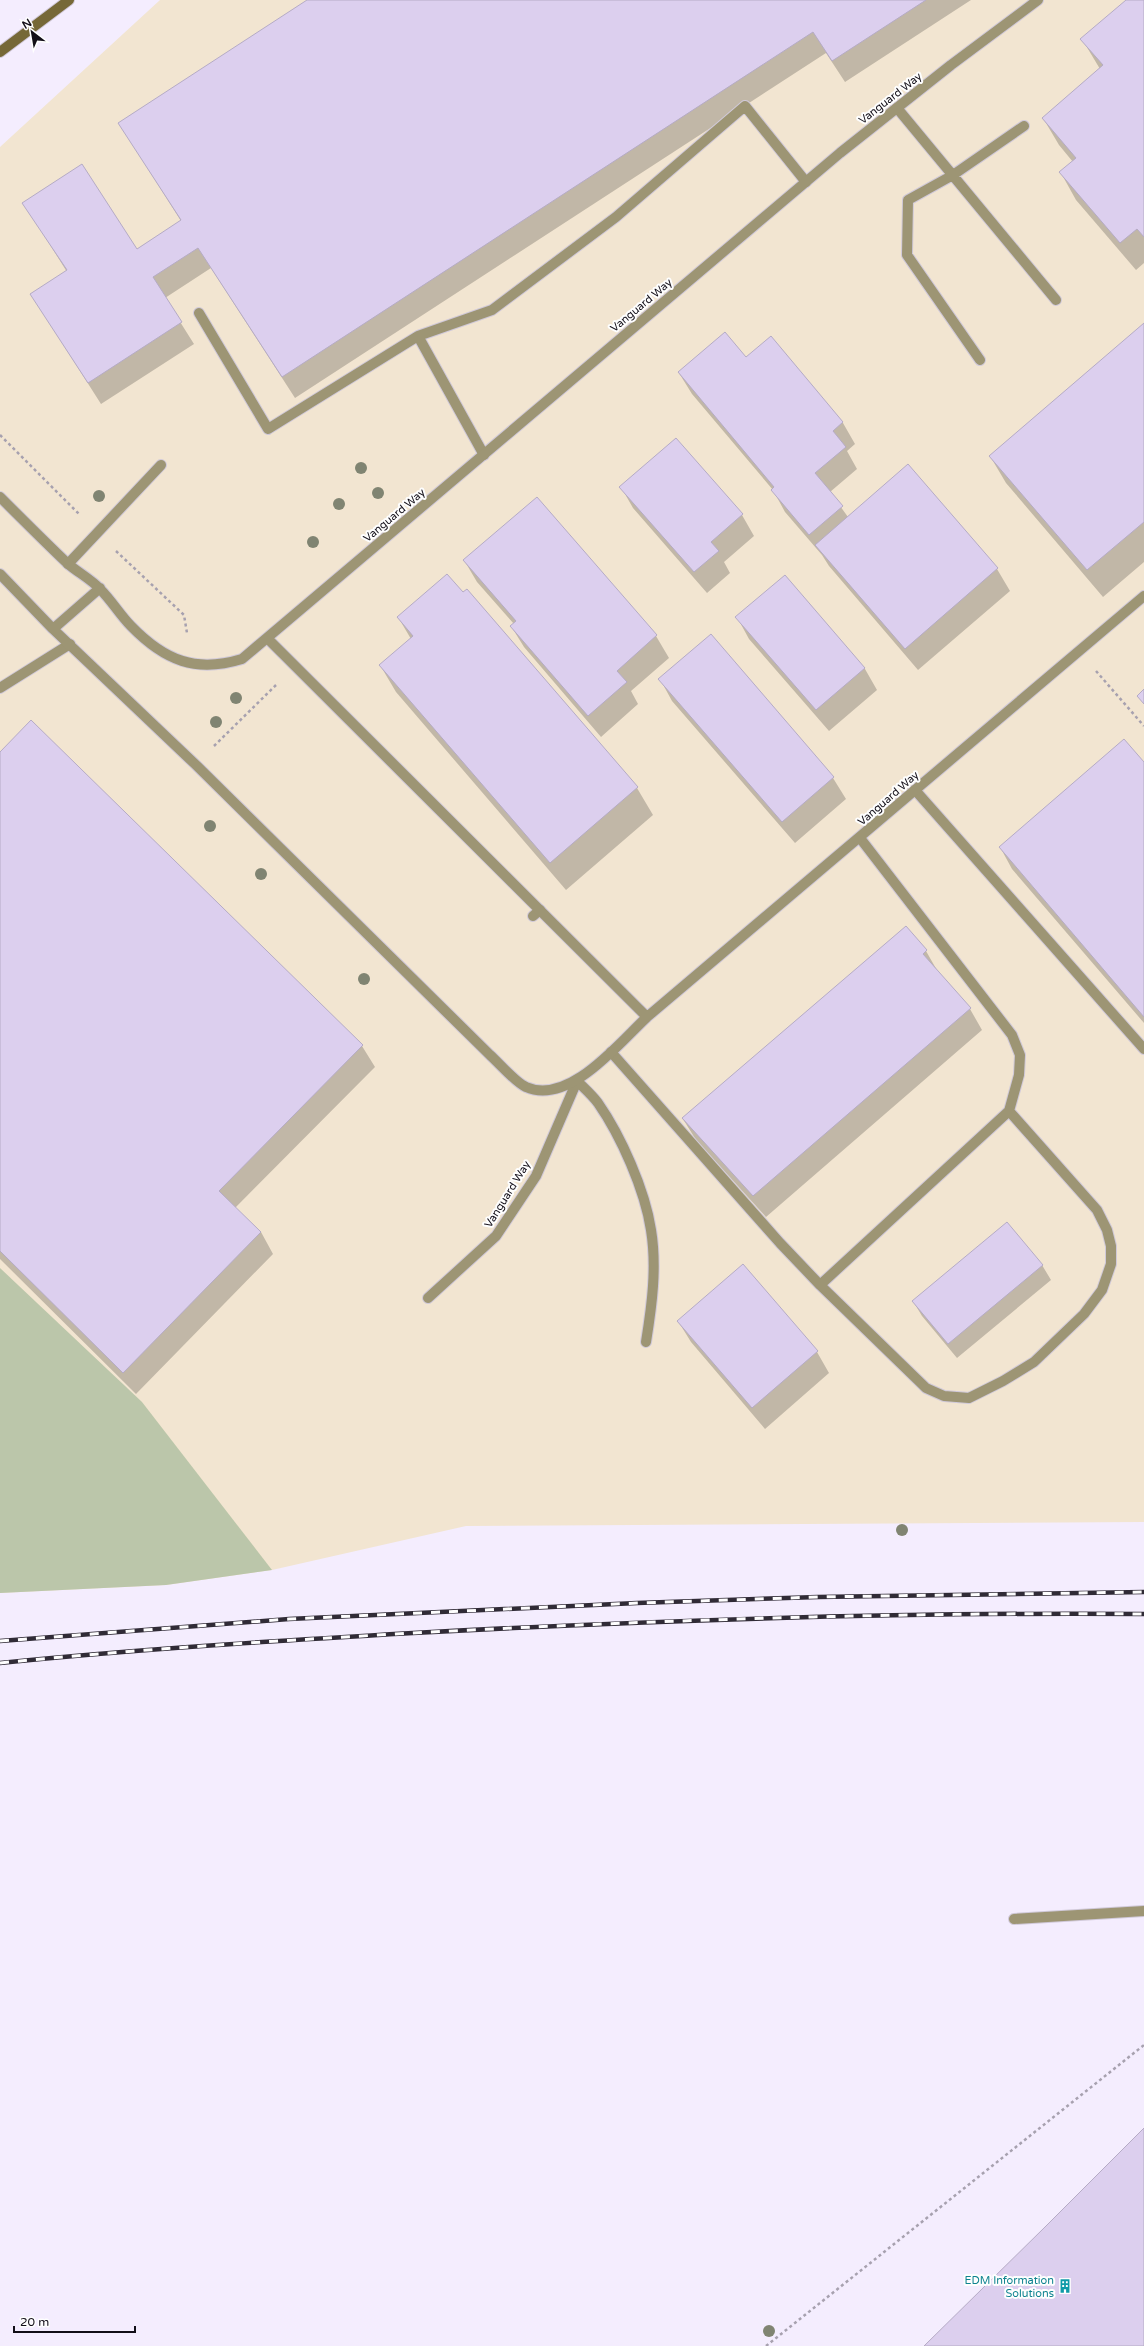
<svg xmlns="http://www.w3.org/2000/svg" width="1144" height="2346" viewBox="0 0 1144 2346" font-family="'Varela Round',sans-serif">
	<rect width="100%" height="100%" fill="#f4edfe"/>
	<!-- industrial -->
	<path fill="#f2e5d1" d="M160,0H1144V1522L466,1526L272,1570L166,1585L0,1593V147Z"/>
	<!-- green -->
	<path fill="#bbc6aa" d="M0,1268L142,1402L272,1570L166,1585L0,1593Z"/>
	<!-- shadow -->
	<path fill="#0003" d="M309,0H971L845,82L826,53L295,398L211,268L165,298L194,344L101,404L31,294L67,272L24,203L136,250L181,221L119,123Z
		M1127,0L1144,2V263L1136,270L1076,200L1061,173L1073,162L1059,145L1043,118L1100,69L1082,39Z
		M1144,325V562L1103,597L1006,483L990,456Z
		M771,337L843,423L855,444L847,451L857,469L830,492L848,517L908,466L997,569L1010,591L918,670L829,566L822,555L785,512L773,490L692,394L679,373L746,358Z
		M621,487L742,515L754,536L724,562L730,573L707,593L633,508Z
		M537,498L656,636L669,658L631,691L638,704L601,737L524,647L511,626L514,624L477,582L464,560Z
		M785,576L865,669L877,690L829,731L749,639L737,617Z
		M467,591L637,788L653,815L566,890L396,692L380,665L411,639L398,617Z
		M710,636L833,778L846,799L795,843L672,701L660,679Z
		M31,722L362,1046L375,1067L235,1208L261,1232L273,1254L136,1394L0,1259V753Z
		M1144,764V1023L1012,869L1000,847Z
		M926,951L938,972L970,1009L982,1030L766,1217L696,1140L683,1119Z
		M1042,1265L1051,1280L957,1358L922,1316L913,1301Z
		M678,1321L817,1352L829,1373L765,1429L691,1342Z"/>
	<!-- building -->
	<path fill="#dccfee" stroke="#b5abc5" d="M307,0H926L832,61L813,32L282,377L198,248L153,277L182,322L88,383L30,294L67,270L22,203L82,164L137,249L181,220L118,123Z
		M1126,0H1144V237L1137,229L1120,243L1059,172L1076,158L1042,118L1103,65L1080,39Z
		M1144,323V522L1087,570L989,456Z
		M725,332L746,357L771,336L843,422L833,431L846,447L815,473L843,506L809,535L771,490L774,487L678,372Z
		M676,438L743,514L711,542L719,551L694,572L619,487Z
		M908,464L998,568L905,649L815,545Z
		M537,497L657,635L617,671L627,682L588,716L510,626L516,621L463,560Z
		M447,574L463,592L467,589L638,787L550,863L379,665L413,636L397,617Z
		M785,575L865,668L816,710L735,617Z
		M711,634L834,777L782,822L658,679Z
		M1144,689V704L1137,696Z
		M31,720L363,1045L219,1191L261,1232L123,1373L0,1251V752Z
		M1124,739L1144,762V1017L999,847Z
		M906,926L927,950L923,954L971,1008L753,1196L682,1118Z
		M1007,1222L1043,1265L948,1344L912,1301Z
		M743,1264L818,1351L752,1408L677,1321Z
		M1144,2128V2346H924L1046,2226Z"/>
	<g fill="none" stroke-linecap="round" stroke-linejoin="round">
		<defs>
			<path id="lane" d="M897,108L1056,300
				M199,313L268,429L418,336L484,455
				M418,336L492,310L616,217L745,106L806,182
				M980,360L907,255L908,200L953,175L1024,126
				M68,564L161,465
				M0,688L70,644
				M915,790L1144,1049
				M533,916L540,910
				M611,1052L780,1243L820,1285L926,1388L944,1396L969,1398L1003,1381L1034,1362L1084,1314L1102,1290L1111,1264V1246L1107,1230L1097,1210L1009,1111
				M820,1285L1009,1111L1019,1075L1020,1055L1012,1035L860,838
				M428,1298L496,1236L536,1176L577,1081C584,1088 592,1095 598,1103C621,1136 645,1190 651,1230C657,1267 652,1305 646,1342
				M1014,1919L1144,1911"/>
			<path id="street" d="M0,497C22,519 44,541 67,563C77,572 91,579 100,589C112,601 120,615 131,626C165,661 196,673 242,659L840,153L951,65L1038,0
				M0,574L53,629L195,764L490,1055C499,1063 516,1083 526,1087C569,1106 619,1043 647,1017L1144,596
				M53,629L100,588
				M268,639L647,1017"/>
			<path id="secondary" d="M0,52L69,0"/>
		</defs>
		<!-- lane casing -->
		<use href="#lane" stroke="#d0c9d9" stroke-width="12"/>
		<!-- street casing -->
		<use href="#street" stroke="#d0c9d9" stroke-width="12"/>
		<!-- secondary casing -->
		<use href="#secondary" stroke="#d0c9d9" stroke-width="12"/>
		<!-- path -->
		<path stroke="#a7a1af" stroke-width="2.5" stroke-dasharray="3 3" stroke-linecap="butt" d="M0,435L79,514
			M116,551L184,615L187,633
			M1096,671L1144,726
			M214,746L276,685
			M766,2346L1144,2045"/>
		<!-- lane -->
		<use href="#lane" stroke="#9d9574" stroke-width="10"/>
		<!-- street -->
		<use href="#street" stroke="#9d9574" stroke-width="10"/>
		<!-- secondary -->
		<use href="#secondary" stroke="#766837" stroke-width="10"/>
		<defs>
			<path id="rail" d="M0,1641L289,1619L637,1603L818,1597L1144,1592
				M0,1663C138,1649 275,1641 413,1633C657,1620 900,1612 1144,1614"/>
		</defs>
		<!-- rail casing -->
		<use href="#rail" stroke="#302b36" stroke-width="4.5"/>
		<!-- rail -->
		<use href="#rail" stroke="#fefefe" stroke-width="3" stroke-dasharray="9" stroke-linecap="butt"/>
	</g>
	<!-- trees -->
	<g fill="#808472">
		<circle cx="361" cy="468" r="6"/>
		<circle cx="378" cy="493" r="6"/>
		<circle cx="99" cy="496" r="6"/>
		<circle cx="339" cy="504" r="6"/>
		<circle cx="313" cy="542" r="6"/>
		<circle cx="236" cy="698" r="6"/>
		<circle cx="216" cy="722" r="6"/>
		<circle cx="210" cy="826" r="6"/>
		<circle cx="261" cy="874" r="6"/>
		<circle cx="364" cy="979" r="6"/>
		<circle cx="902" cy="1530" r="6"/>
		<circle cx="769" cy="2331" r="6"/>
	</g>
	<!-- icons -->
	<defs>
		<symbol id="building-bare" viewBox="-9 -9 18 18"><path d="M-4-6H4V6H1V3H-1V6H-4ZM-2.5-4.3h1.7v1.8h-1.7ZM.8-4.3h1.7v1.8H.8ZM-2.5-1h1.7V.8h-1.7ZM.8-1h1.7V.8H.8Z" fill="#0f9aa8" stroke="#fefefe" stroke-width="2.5" paint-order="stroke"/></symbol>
	</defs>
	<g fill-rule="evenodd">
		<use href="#building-bare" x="1055" y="2276" width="20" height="20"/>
	</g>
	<g text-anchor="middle" stroke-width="4" stroke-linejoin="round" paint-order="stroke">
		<!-- street labels -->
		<g font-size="11" fill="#120e18" stroke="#fefefe">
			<text transform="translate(890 98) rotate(-38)" y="4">Vanguard Way</text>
			<text transform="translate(641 305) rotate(-40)" y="4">Vanguard Way</text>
			<text transform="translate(394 515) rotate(-40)" y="4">Vanguard Way</text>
			<text transform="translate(888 798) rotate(-41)" y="4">Vanguard Way</text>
			<text transform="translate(507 1194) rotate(-58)" y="4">Vanguard Way</text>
		</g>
		<!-- culture labels -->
		<g font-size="11" fill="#0d838f" stroke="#fefefe" text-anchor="end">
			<text x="1054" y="2284">EDM Information<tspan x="1054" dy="13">Solutions</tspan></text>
		</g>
	</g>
	<!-- north arrow -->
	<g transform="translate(32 32) rotate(329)" stroke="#fefefe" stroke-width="3" paint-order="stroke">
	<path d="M0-3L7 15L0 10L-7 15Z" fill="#120e18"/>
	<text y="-6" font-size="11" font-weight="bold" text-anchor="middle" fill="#120e18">N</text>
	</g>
	<!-- scale -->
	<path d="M14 2326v6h121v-6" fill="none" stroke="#120e18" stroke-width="2"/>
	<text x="20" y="2326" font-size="12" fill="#120e18" stroke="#fefefe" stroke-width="3" paint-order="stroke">20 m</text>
</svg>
